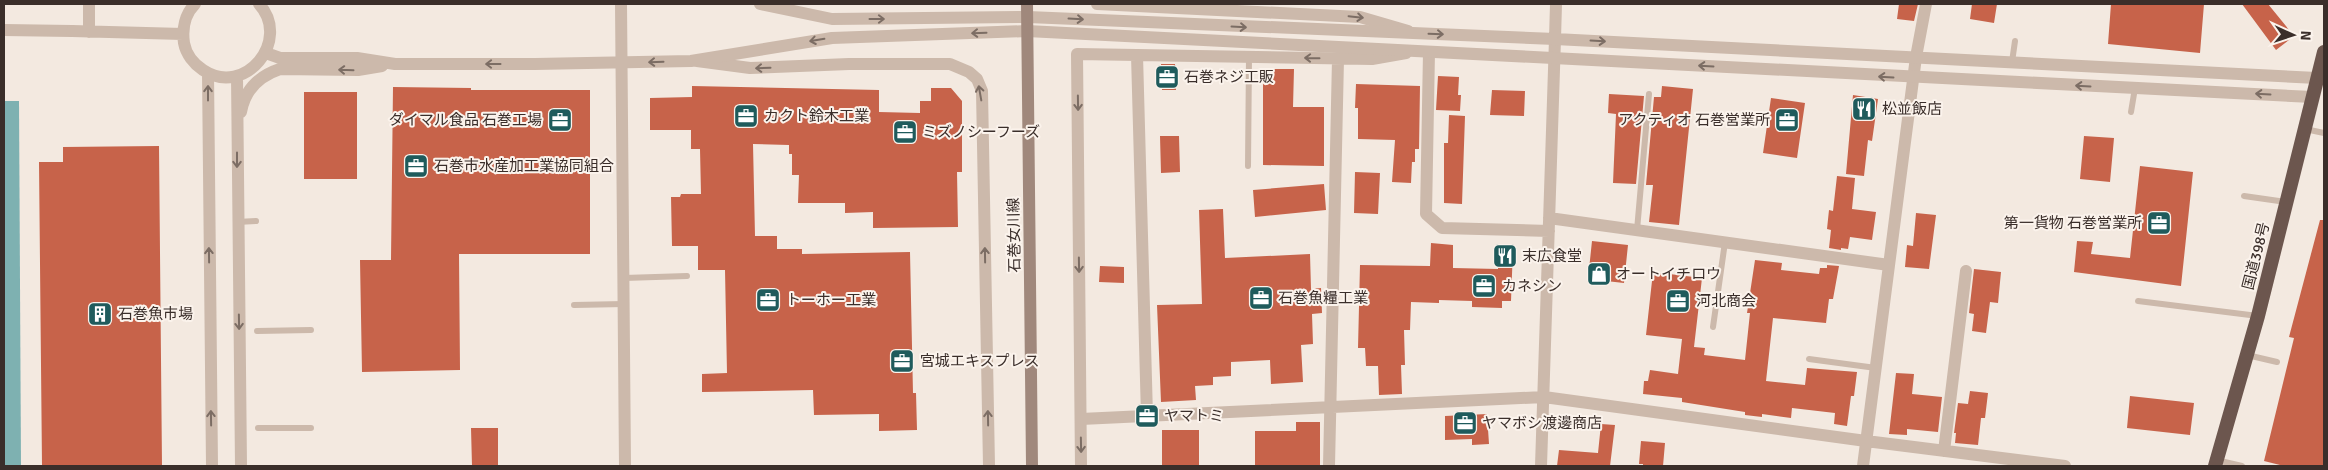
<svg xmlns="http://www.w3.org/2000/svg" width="2328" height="470" viewBox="0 0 2328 470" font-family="Signika,'Noto Sans JP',sans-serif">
	<rect width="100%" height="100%" fill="#f3e9e0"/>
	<!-- water -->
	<path fill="#7eb1b1" d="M4,101H19L21,466H4Z"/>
	<!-- building -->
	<path fill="#c7634a" d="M1899,4H1918L1914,21L1897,19Z
		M1972,4H1997L1994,23L1970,19Z
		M2111,4H2204L2200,53L2108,44Z
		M2242,4H2268L2294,36L2276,50Z
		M1161,64H1175L1176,90H1162Z
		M1263,69H1294L1293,107H1324V166L1263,165Z
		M1438,76L1459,77L1458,95H1461L1460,111L1436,110Z
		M1356,84L1420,86L1419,149H1415V162H1412L1411,183L1392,182L1395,140L1358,139V108H1355Z
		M692,86L879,90V112L920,113V101H931V88H951L962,101V172H957L958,227L873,228V212L845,213V203H798L799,175H792V154H789V145L753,144L755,236H777V249H802V254L910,252L913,393H916L917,430L879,431V414L814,415L813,390L702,392V374L727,373L725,270H698V246H672L671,197H680L681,194H701L700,149H691V130H650V98L692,97Z
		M1662,86L1693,89L1679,225L1649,222L1653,185H1646L1654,97H1661Z
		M393,87L471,88V90H590V254H459L460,370L362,372L360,260H391Z
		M1492,90L1525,91L1524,116L1490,115Z
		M304,92H357V179H304Z
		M1609,94L1644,96L1636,184L1613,183L1616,114L1608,113Z
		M1853,95L1878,99L1872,141L1868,140L1864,176L1846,174Z
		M1771,98L1805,103L1797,158L1763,153Z
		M1449,115L1465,116L1462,204L1444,203V143H1448Z
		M1160,136H1179L1180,172L1161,173Z
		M2084,136L2114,138L2110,182L2080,179Z
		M159,146L162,466H42L39,162H63V147Z
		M2140,166L2193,172L2181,286L2074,272L2077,241L2093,242L2091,254L2130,258Z
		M1355,172L1380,173L1378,214L1354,213Z
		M1837,176L1855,178L1852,209L1876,212L1872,240L1850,237L1848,249L1841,248V250L1829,248L1831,230L1827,229L1829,210L1833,211Z
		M1324,184L1326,210L1255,217L1253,190Z
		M1223,209L1225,258L1310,254L1311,289L1321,288L1322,313L1312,314L1313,344L1301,345L1303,382L1271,384L1270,360L1231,362V376L1213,377V385L1195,386L1196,400L1161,402L1157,305L1202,304L1199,210Z
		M1916,213L1936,215L1929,269L1905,267L1907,245L1913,246Z
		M2320,220H2324V466H2284L2264,461L2294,338L2289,337Z
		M1592,241L1628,245L1624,283L1588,279Z
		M1431,243L1453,245V268L1498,269L1499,247L1513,248L1511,301H1502V308L1472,307V301L1439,300V303L1411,302L1410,330H1404L1405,365H1401L1402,394L1379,395L1378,366H1366L1365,348H1358L1360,265L1430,266Z
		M1755,260L1782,263L1781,270L1819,274L1820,268H1827V265L1839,266L1833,299H1829L1826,323L1773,318L1766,381L1805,385L1807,368L1857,372L1854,396H1851L1847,426L1834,424L1835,413L1792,408L1791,418L1762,414V417L1745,415V412L1682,402V398L1643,394L1644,381H1648L1650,370L1678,374L1682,339L1646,335L1653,272L1702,278L1694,347L1705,348L1704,355L1745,360L1750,313H1747Z
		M1100,266L1124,267V283L1099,282Z
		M1974,269L2001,272L1998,303L1990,302L1986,333L1972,331L1974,314L1969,313Z
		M1896,373L1914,374L1912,394L1942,397L1938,432L1907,429V435L1889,434Z
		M1970,391L1988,393L1985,418H1981L1978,445L1955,443L1956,433H1954L1958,403L1968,404Z
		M2130,396L2194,403L2190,435L2127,428Z
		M1487,414L1489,444L1472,445V439L1445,440V416Z
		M1296,422H1320V466H1255V431H1296Z
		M1601,424L1615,425L1610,466H1557L1559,450L1598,453Z
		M471,428H498V466H472Z
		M1162,430H1199V466H1162Z
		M1641,441L1665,443L1663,466H1643V464H1639Z"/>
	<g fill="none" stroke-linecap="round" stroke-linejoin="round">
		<!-- service -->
		<path stroke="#ccb9ab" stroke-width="6" d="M2012,62L2015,41
			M2131,112L2135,88
			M2305,129L2324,133
			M1248,166L1249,57
			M2244,196L2286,202
			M237,222L256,221
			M1637,230L1649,94
			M624,278L687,276
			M2138,301L2258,316
			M574,305L624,304
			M1713,327L1725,242
			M257,331L311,330
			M2247,355L2277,362
			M1809,359L1876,368
			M258,428H311
			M2216,460L2242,466"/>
		<!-- minor -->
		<path stroke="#ccb9ab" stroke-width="12" d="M1097,4L1360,17L1408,31
			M4,30L72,31
			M1429,52L1426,214L1442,228L1549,231
			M1137,55L1147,416
			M697,61L750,68L849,64H950L969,72L977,79L982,91L989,466
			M1549,218L1889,265
			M1081,419L1544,397L1866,441L2065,466
			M1944,451L1966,271
			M1081,466L1077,54L1372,59L1406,53
			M1329,466L1338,59
			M1541,466L1555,39
			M1863,466L1916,57"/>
		<!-- tertiary -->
		<path stroke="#ccb9ab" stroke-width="12" d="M89,4V32
			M195,4C185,14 182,29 184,43C186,54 194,64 203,70C245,98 292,40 259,4
			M621,4L625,466
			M760,4L832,19L1028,17L1555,39L2317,78
			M72,31L183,34
			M1555,39L1556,4
			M266,53L280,58H357L395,64H535L691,61L832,38L1027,31L2312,97
			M1916,57L1926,4
			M208,73L212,466
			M237,76L241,466
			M241,112C245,89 259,76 280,69L358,70L382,66"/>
		<!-- secondary -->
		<path stroke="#a0887c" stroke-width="12" d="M1027,4L1032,466"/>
		<!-- trunk -->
		<path stroke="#6c564e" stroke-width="14" d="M2215,466L2258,316L2324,52"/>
	</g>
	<!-- one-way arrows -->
	<defs><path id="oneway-shaft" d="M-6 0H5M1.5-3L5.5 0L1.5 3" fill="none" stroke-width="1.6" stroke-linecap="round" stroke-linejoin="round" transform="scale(1.25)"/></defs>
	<g stroke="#7c6d64">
		<use href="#oneway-shaft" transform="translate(1356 17) rotate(6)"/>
		<use href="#oneway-shaft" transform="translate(877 19)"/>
		<use href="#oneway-shaft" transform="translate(1076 19) rotate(3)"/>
		<use href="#oneway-shaft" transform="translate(1239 27) rotate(3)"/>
		<use href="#oneway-shaft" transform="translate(979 33) rotate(178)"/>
		<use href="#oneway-shaft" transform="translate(1436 34) rotate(2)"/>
		<use href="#oneway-shaft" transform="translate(817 40) rotate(171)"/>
		<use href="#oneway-shaft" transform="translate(1598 41) rotate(3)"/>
		<use href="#oneway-shaft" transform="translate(1312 58) rotate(-179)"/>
		<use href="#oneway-shaft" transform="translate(656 62) rotate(178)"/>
		<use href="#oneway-shaft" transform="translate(493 64) rotate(-180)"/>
		<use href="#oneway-shaft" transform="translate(1706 66) rotate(-177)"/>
		<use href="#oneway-shaft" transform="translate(763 68) rotate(178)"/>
		<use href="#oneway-shaft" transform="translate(346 70) rotate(-178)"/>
		<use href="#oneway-shaft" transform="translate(1886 77) rotate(-177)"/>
		<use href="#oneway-shaft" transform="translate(2083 86) rotate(-177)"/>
		<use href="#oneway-shaft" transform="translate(208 93) rotate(-90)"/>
		<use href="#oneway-shaft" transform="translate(980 93) rotate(-100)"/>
		<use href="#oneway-shaft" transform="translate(2263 94) rotate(-177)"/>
		<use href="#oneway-shaft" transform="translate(1078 103) rotate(89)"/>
		<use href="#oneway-shaft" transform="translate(237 160) rotate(90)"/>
		<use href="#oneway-shaft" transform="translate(209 255) rotate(-91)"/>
		<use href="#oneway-shaft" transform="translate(985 255) rotate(-91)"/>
		<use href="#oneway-shaft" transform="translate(1079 265) rotate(89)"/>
		<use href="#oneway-shaft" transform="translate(239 322) rotate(89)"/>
		<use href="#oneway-shaft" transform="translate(211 418) rotate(-91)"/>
		<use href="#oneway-shaft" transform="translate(988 418) rotate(-91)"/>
		<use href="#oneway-shaft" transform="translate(1081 445) rotate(89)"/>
	</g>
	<!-- icons -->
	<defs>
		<symbol id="office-square" viewBox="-11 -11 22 22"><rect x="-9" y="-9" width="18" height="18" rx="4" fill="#1f5b5c" stroke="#fbf3ec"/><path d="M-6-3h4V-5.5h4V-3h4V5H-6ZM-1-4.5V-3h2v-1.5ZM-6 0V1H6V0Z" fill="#fff"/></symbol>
		<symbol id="restaurant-square" viewBox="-11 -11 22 22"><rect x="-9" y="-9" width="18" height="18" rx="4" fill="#1f5b5c" stroke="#fbf3ec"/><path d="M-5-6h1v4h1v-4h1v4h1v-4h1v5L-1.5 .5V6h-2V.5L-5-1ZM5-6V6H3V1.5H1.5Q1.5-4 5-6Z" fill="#fff"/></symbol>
		<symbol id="shop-square" viewBox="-11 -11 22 22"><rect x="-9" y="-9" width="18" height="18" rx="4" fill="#1f5b5c" stroke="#fbf3ec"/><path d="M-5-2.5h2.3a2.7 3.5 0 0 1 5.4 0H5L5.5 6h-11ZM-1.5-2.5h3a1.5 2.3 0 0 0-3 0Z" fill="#fff"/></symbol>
		<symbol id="building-square" viewBox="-11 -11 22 22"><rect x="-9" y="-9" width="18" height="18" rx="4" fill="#1f5b5c" stroke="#fbf3ec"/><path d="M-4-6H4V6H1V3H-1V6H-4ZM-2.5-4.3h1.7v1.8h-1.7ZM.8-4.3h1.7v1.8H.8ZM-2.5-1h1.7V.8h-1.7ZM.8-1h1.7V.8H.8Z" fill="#fff"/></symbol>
	</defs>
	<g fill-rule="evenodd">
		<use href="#office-square" x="1153" y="63" width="28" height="28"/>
		<use href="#restaurant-square" x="1850" y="95" width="28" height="28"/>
		<use href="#office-square" x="732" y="102" width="28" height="28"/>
		<use href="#office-square" x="546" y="106" width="28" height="28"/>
		<use href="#office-square" x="1773" y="106" width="28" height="28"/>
		<use href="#office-square" x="891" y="118" width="28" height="28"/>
		<use href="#office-square" x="402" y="152" width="28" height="28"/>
		<use href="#office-square" x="2145" y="209" width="28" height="28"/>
		<use href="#restaurant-square" x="1491" y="242" width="28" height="28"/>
		<use href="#shop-square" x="1585" y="260" width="28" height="28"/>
		<use href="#office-square" x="1470" y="272" width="28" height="28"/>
		<use href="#office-square" x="1247" y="284" width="28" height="28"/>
		<use href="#office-square" x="754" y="286" width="28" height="28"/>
		<use href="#office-square" x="1664" y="287" width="28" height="28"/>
		<use href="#building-square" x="86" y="300" width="28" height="28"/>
		<use href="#office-square" x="888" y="347" width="28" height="28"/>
		<use href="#office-square" x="1133" y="402" width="28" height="28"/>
		<use href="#office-square" x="1451" y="409" width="28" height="28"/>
	</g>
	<g text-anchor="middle" stroke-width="4" stroke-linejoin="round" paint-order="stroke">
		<!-- poi labels -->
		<g font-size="15" fill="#3a2e2a" stroke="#fbf3ec" text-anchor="start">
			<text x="1184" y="82">石巻ネジ工販</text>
			<text x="1882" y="114">松並飯店</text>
			<text x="764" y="121">カクト鈴木工業</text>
			<text x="542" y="125" text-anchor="end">ダイマル食品 石巻工場</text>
			<text x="1770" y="125" text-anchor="end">アクティオ 石巻営業所</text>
			<text x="922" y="137">ミズノシーフーズ</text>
			<text x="434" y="171">石巻市水産加工業協同組合</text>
			<text x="2142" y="228" text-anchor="end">第一貨物 石巻営業所</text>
			<text x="1522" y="261">末広食堂</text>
			<text x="1616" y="279">オートイチロウ</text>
			<text x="1502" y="291">カネシン</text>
			<text x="1278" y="303">石巻魚糧工業</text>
			<text x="786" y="305">トーホー工業</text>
			<text x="1696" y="306">河北商会</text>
			<text x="118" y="319">石巻魚市場</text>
			<text x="920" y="366">宮城エキスプレス</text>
			<text x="1164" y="421">ヤマトミ</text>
			<text x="1482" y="428">ヤマボシ渡邊商店</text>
		</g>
		<!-- street labels -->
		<g font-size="15" fill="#3a2e2a" stroke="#fbf3ec">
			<text transform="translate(1014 235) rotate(-91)" y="5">石巻女川線</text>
			<text transform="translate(2256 256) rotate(-76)" y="5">国道398号</text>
		</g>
	</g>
	<!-- border -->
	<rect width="2328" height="470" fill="none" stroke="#3a2e2a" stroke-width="10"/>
	<!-- north arrow -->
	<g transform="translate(2293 35) rotate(93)" stroke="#fbf3ec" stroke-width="4" paint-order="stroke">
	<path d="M0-4L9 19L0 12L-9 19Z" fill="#3a2e2a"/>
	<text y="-8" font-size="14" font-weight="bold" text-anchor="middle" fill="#3a2e2a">N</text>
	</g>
</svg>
